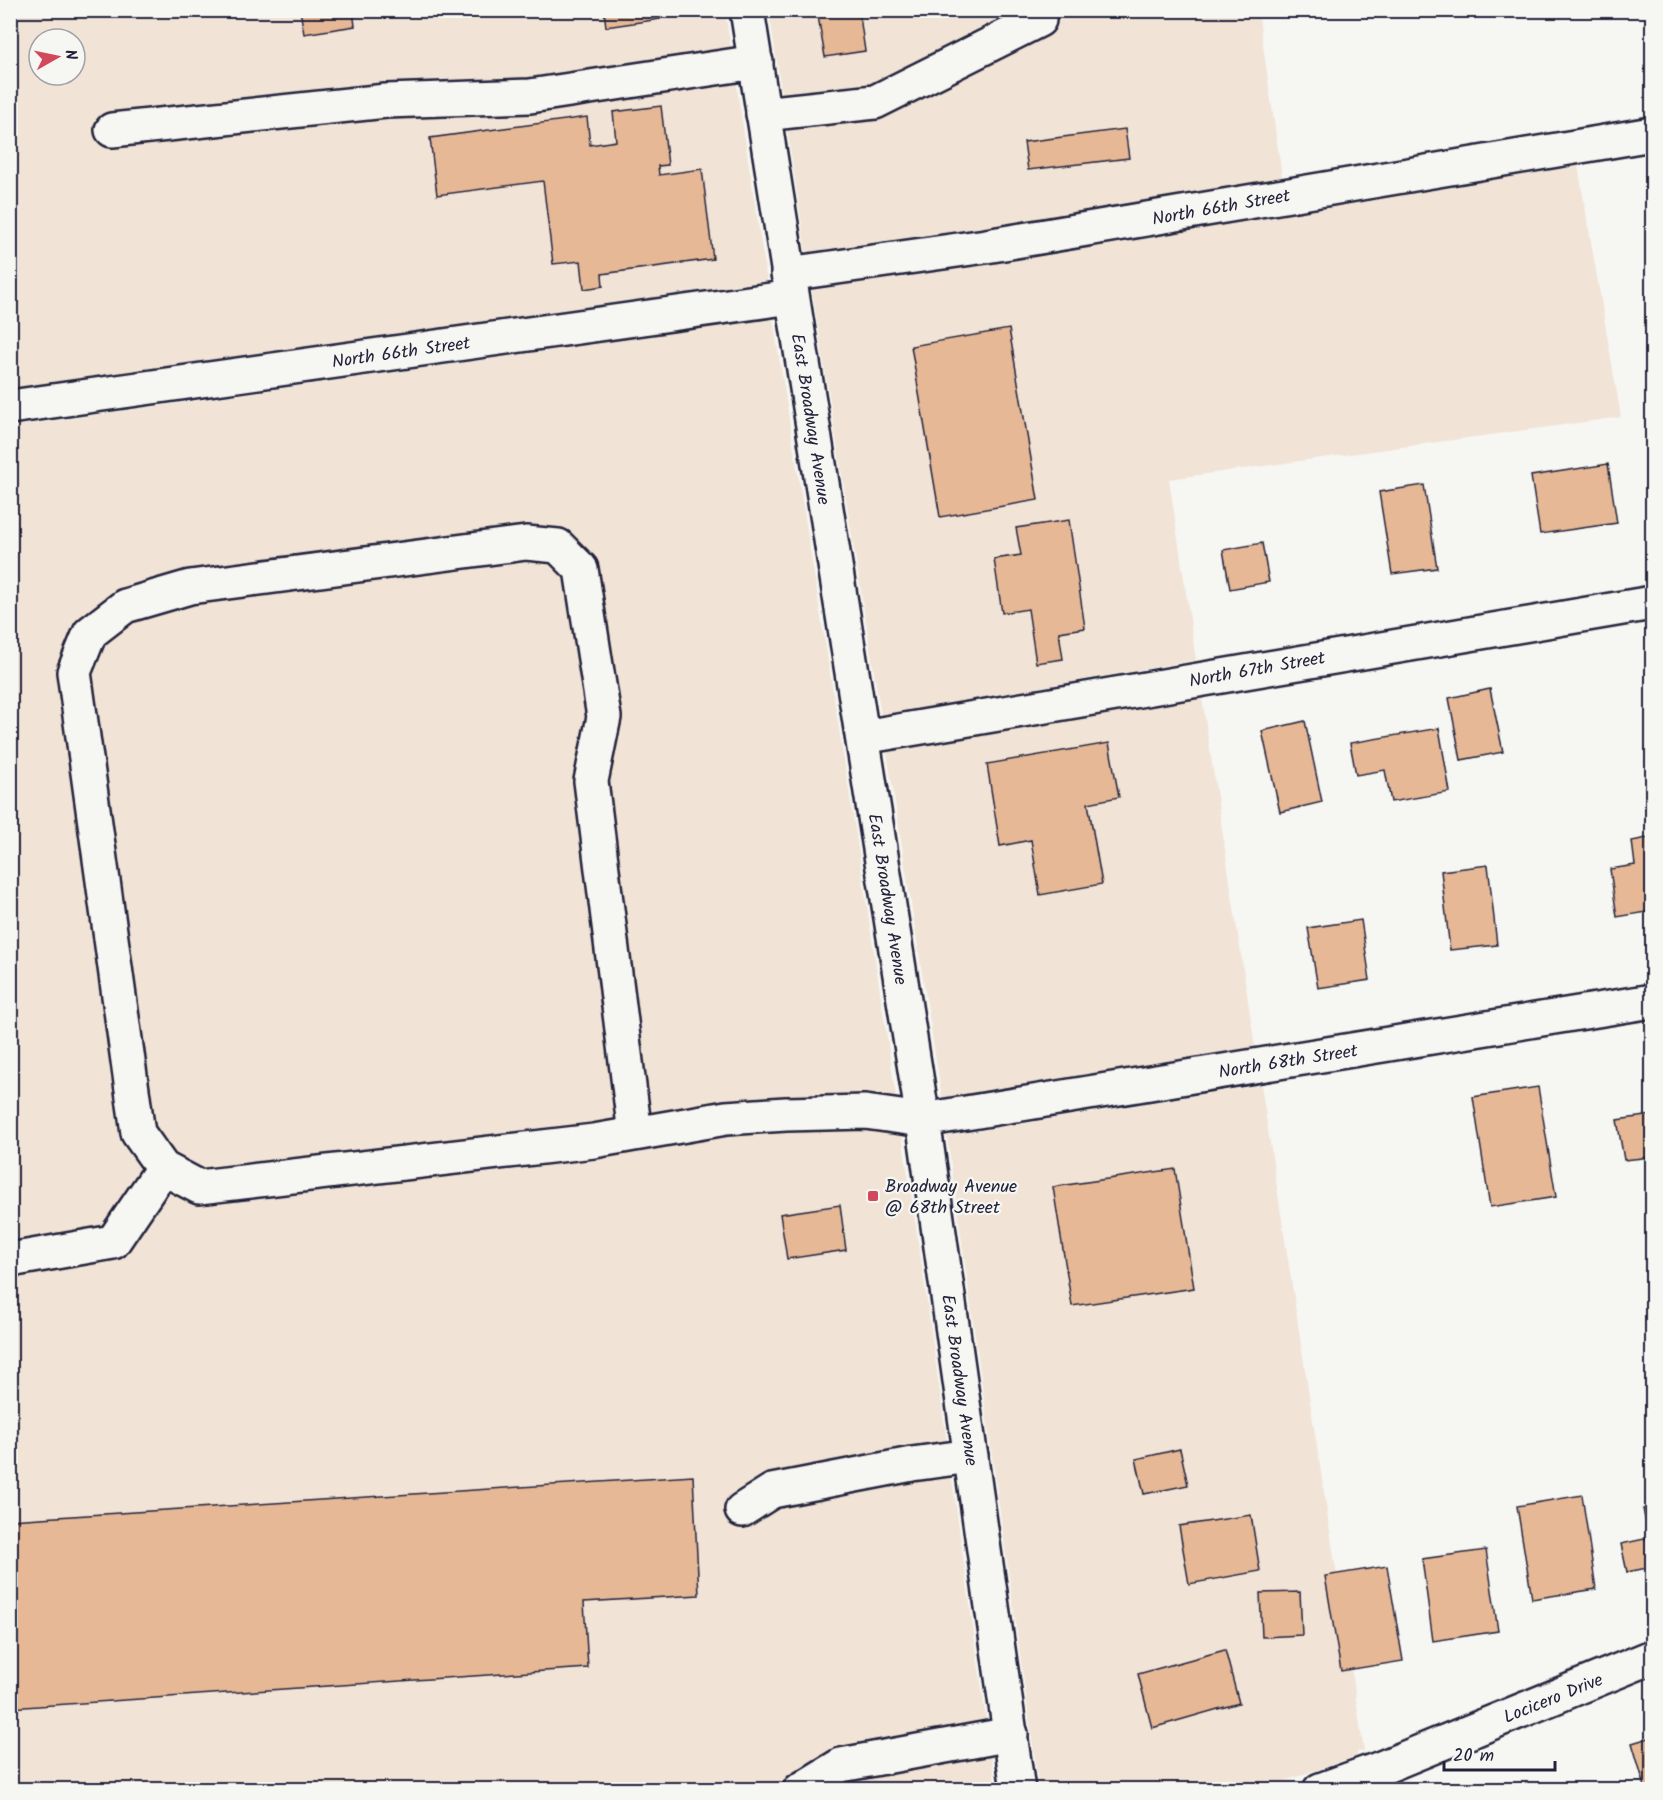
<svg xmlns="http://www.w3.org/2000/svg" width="1663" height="1800" viewBox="0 0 1663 1800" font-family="Kalam,sans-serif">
	<rect width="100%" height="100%" fill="#f6f6f2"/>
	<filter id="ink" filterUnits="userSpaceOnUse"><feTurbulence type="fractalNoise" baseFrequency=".0167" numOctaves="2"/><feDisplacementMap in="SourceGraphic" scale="12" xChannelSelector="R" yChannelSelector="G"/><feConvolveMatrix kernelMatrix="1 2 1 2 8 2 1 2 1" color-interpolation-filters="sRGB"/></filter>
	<g filter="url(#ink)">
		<!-- built -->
		<path fill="#f1e3d6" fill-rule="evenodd" d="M11,11H725L767,281L11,388L10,181L15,180L10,142ZM39,39H75V75H39Z
			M769,11H1258L1282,177L983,227L806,252Z
			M1578,166L1621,417L1169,479L1196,660L881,715L812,290L989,265Z
			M773,319L857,841L923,1273L996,1789H11L10,427Z
			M1202,698L1255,1047L942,1098L887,752Z
			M1261,1085L1364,1751L1357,1752V1756L1262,1789H1039L947,1136Z"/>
		<!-- building -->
		<path fill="#e6b896" stroke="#22223b" stroke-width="1.5" d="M300,10H353L355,26L304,34Z
			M604,10H659L660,19L606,27Z
			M817,10H859L865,51L825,57Z
			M661,106L668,165L658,166L659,175L702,169L713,259L602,274L603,286L584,289L581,261L553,264L543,181L437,195L430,138L587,117L590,145L616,141L613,112Z
			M1125,129L1129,158L1028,170L1024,142Z
			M1009,329L1038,500L940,517L911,346Z
			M1608,464L1617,523L1540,534L1531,476Z
			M1424,485L1437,568L1392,574L1379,492Z
			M1069,520L1085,628L1059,632L1063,659L1036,663L1028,609L1002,613L994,559L1021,555L1016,528Z
			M1262,543L1269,582L1230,589L1223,550Z
			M1490,689L1503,752L1461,760L1449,698Z
			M1305,721L1322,802L1280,812L1262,731Z
			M1439,728L1450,792L1391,802L1385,770L1356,775L1350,743Z
			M1109,743L1119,797L1088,803L1102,884L1040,895L1031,840L1000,846L987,764Z
			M1652,837V911L1617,917L1610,869L1635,865L1632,841Z
			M1488,865L1497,945L1450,950L1441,871Z
			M1361,920L1370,980L1318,988L1308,928Z
			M1538,1087L1556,1197L1490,1207L1473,1097Z
			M1652,1115V1157L1624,1160L1617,1120Z
			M1175,1169L1194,1288L1072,1306L1053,1187Z
			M840,1205L846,1250L787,1259L780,1214Z
			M1180,1449L1188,1485L1144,1494L1136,1459Z
			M693,1476L699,1595L584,1602L588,1668L10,1708V1520Z
			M1582,1495L1596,1589L1532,1599L1517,1506Z
			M1652,1508V1567L1627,1572L1621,1544L1649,1538L1643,1509Z
			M1251,1515L1260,1571L1189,1584L1179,1526Z
			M1486,1550L1498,1631L1433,1641L1422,1559Z
			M1387,1566L1403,1661L1341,1671L1325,1576Z
			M1300,1592L1302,1635L1262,1637L1260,1593Z
			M1225,1650L1239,1703L1152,1728L1138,1674Z
			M1652,1737V1790H1646L1632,1743Z"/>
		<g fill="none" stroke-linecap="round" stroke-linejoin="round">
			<defs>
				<path id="minor" d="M763,114L875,102L1039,20
					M112,130L386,101L530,96L756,62
					M788,274L986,246L1652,134
					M10,407L792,297
					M863,737L1652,603
					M635,1134L591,781L604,717L581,569L558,546L526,543L190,587L125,606L90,633L74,672L138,1133L163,1168L199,1187L594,1141L726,1118L786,1114L865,1112L923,1120L1652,1001
					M10,1260L113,1242L163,1168
					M742,1510L772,1491L912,1464L971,1456
					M800,1790L841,1765L1011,1734
					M1320,1790L1381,1768L1652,1657"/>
				<path id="major" d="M747,10L923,1120L1018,1790"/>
			</defs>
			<!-- minor casing -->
			<use href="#minor" stroke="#22223b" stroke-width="38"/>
			<!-- major casing -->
			<use href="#major" stroke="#22223b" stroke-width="38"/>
			<!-- minor -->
			<use href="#minor" stroke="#f6f6f2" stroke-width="33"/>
			<!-- major -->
			<use href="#major" stroke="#f6f6f2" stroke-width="33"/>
		</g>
	</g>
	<!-- markers -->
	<rect fill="#d1495b" stroke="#f6f6f2" stroke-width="2" x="867" y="1190" width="12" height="12" rx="3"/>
	<g text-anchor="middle" stroke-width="4.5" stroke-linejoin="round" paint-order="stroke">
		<!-- street labels -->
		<g font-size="18" fill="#22223b" stroke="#f6f6f2">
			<text transform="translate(1221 207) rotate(-10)" y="6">North 66th Street</text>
			<text transform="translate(401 352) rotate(-8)" y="6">North 66th Street</text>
			<text transform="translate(811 419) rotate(81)" y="6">East Broadway Avenue</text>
			<text transform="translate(1257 669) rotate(-10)" y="6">North 67th Street</text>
			<text transform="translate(888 899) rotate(81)" y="6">East Broadway Avenue</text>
			<text transform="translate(1288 1061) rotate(-9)" y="6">North 68th Street</text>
			<text transform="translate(960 1380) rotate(82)" y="6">East Broadway Avenue</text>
			<text transform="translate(1553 1698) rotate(-22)" y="6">Locicero Drive</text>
		</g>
		<!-- poi labels -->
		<g font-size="18" fill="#22223b" stroke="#f6f6f2" text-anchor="start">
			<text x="885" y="1192">Broadway Avenue<tspan x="885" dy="21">@ 68th Street</tspan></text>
		</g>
	</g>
	<!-- margin -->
	<rect width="1663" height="1800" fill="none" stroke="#f6f6f2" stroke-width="36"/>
	<rect x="18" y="18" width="1627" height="1764" fill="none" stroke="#22223b" stroke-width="2" filter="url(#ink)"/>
	<!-- north arrow -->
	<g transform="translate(57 57) rotate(81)"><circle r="28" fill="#f6f6f2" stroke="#a1a1a9" stroke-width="1.5"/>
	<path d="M0-4.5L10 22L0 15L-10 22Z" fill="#d1495b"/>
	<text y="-9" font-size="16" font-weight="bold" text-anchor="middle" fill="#22223b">N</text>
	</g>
	<!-- scale -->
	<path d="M1444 1761v9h111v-9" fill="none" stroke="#22223b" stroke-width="3"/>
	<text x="1453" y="1761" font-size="18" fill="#22223b" stroke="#f6f6f2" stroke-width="4.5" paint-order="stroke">20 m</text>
</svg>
